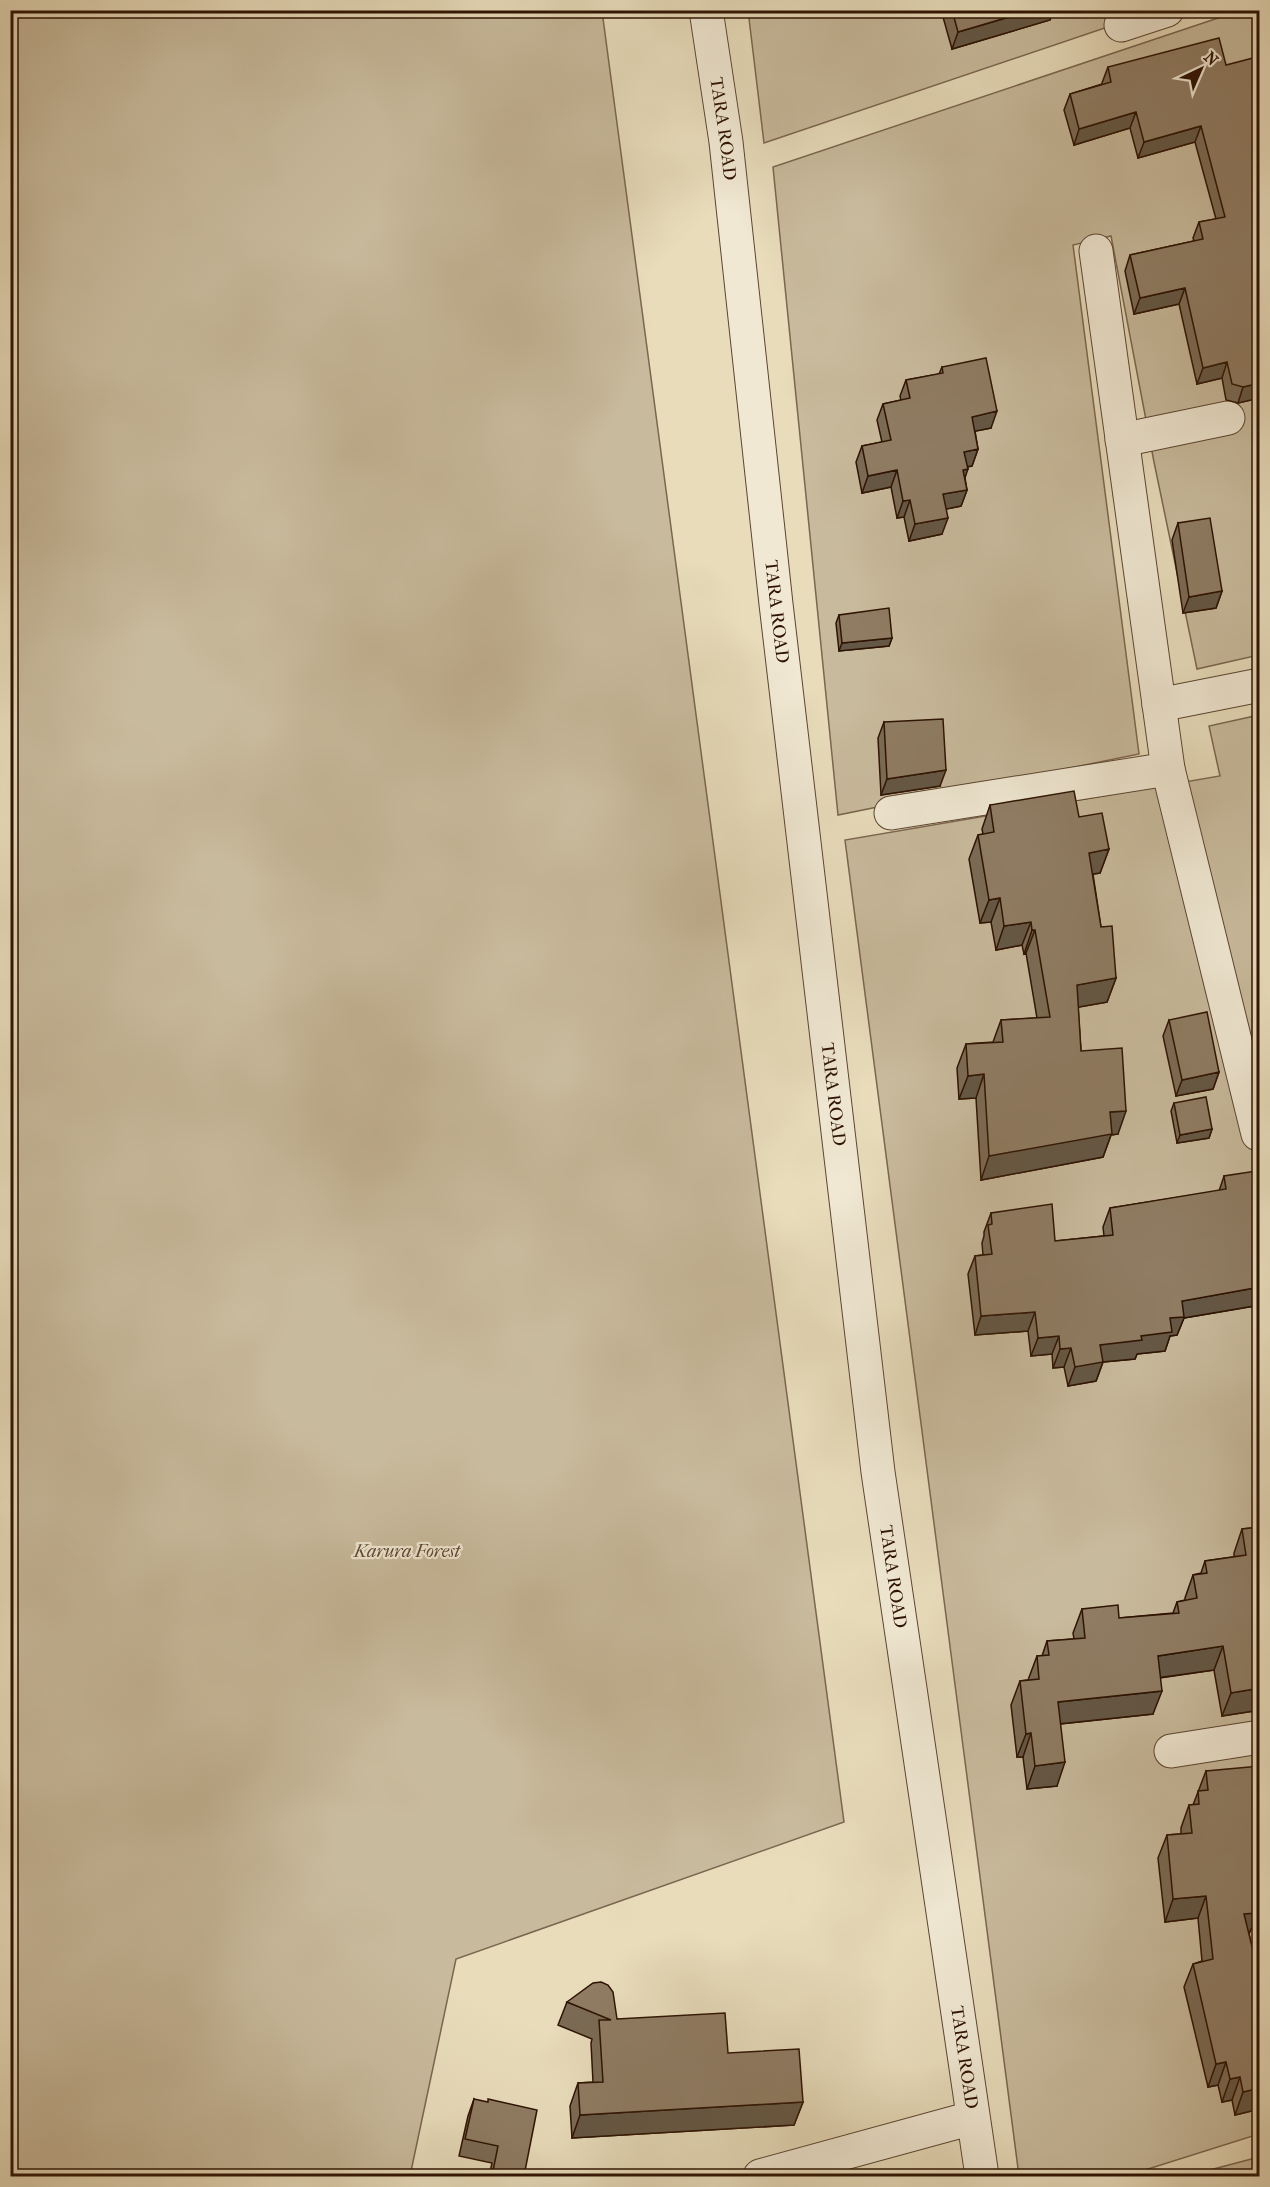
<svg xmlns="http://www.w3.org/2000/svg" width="1270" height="2187" viewBox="0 0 1270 2187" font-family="'IM FELL French Canon',serif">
	<rect width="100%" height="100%" fill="#e8dcbb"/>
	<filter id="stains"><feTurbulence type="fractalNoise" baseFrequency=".00333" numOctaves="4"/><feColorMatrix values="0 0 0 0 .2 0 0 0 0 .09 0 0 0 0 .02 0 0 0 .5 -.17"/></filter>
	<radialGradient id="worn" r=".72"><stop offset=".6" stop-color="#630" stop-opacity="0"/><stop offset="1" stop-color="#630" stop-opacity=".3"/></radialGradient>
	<!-- green -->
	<path fill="#c8ba9c" stroke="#7b6650" stroke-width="1.5" d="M11,10L602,11L844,1822L456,1959L410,2176H11Z
		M748,10L1155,11L764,143Z
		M1239,11H1259V655L1197,669L1154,462L1111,236L1073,245L1139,754L838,815L773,167Z
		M1259,715V2134L1126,2176H1019L845,840L1220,776L1209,726Z
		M1259,2157V2176H1187Z"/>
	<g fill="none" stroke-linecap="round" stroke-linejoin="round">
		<defs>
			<g id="minor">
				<path id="s1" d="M706,10L726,142L776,604L878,1472L982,2176"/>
				<path d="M1121,25L1167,10"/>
				<path d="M1096,251L1168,769L1258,1134"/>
				<path d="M1122,440L1228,418"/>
				<path d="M1159,705L1260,685"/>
				<path d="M891,813L1168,769"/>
				<path d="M1171,1751L1260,1737"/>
				<path d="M760,2176L972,2118"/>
			</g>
		</defs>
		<!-- minor casing -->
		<use href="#minor" stroke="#5c4531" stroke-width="35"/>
		<!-- minor -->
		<use href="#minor" stroke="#f0e8d3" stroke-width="33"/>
	</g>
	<!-- wall -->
	<path fill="#7b6b55" stroke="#2e1303" stroke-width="1.5" d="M941,10H1054L1050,20L952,49Z
		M1226,65L1260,66V398L1238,403L1226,400L1222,378L1197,384L1179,304L1134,314L1125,271L1130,255L1194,241L1193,238L1199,222L1216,219L1195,142L1138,158L1130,128L1074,145L1064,110L1070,94L1102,84V83L1108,67Z
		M942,367L991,428L975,431L978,449L972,466L967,467L965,478L967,490L961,506L946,509L942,534L909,541L904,517L897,518L891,487L862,493L856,462L862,446L882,442L877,420L883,404L901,400L900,396L906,380L939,374Z
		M1178,523L1222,591L1216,608L1183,613L1172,540Z
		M839,615L892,638L889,646L839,651L836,623Z
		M884,722L940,786L881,795L878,738Z
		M990,805L1079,817L1109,849L1100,873L1093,874L1101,927L1116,978L1107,1002L1078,1007L1081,1051L1118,1134L1111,1135L1103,1157L981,1180L976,1098L959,1099L957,1068L966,1044L993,1042L1001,1020L1037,1018L1026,953L1024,954L1022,945L996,950L991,922L980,923L969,859L978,835L983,834L982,829Z
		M1169,1020L1219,1072L1213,1089L1176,1096L1163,1036Z
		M1174,1103L1212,1129L1209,1138L1177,1143L1171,1111Z
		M1224,1176L1260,1194V1305L1184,1318L1177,1335L1170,1336L1165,1351L1137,1354L1135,1359L1103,1362L1096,1381L1068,1386L1064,1367L1053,1368L1052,1354L1031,1356L1028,1331L975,1335L968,1274L975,1256L983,1255L982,1243L984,1236V1232L991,1213L1055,1241L1104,1236L1103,1227L1110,1208L1219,1191Z
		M1260,1527V1710L1222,1716L1214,1670L1160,1678L1153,1714L1060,1724L1057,1786L1027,1789L1023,1757H1017L1011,1705L1020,1681L1028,1680L1037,1656H1042L1047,1641L1074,1639L1073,1633L1082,1609L1119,1618L1173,1613L1177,1602L1185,1600V1598L1193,1575L1201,1573L1205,1561L1234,1557V1553L1242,1529Z
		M1206,1771L1257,1828L1251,1929L1249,1934L1260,1979V2109L1235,2115L1232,2100L1222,2102L1218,2085L1208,2087L1184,1987L1193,1964L1202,1961L1198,1918L1165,1922L1158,1858L1167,1835L1181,1834V1828L1189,1805H1193Z
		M567,2002L617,2019L728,2053L803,2102L794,2125L572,2138L570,2106L578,2083L593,2082L591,2043L592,2039L558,2025Z
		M474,2099L524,2176H489L492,2163L459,2156L468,2116Z"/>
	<!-- shaded-wall -->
	<path fill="#645745" stroke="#2e1303" stroke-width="1.5" d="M1033,10H1054L1050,20L952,49L958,32Z
		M1136,112L1130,128L1074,145L1079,129Z
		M1201,126L1195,142L1138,158L1144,142Z
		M1185,288L1179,304L1134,314L1140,298Z
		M1227,362L1222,378L1197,384L1203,368Z
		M1260,383V398L1238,403L1243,387Z
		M997,411L991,428L966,433L972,417Z
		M978,449L972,466L958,468L964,452Z
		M968,469L962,486L963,470Z
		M897,470L891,487L862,493L868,476Z
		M967,490L961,506L937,511L943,494Z
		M910,500L904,517L897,518L903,501Z
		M948,518L942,534L909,541L915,524Z
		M1222,591L1216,608L1183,613L1189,597Z
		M892,638L889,646L839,651L842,643Z
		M946,770L940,786L881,795L887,779Z
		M1109,849L1100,873L1080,876L1089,853Z
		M1000,898L991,922L980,923L989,900Z
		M1031,922L1022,945L996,950L1004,926Z
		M1032,930H1035L1026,953L1024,954Z
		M1116,978L1107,1002L1068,1009L1077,985Z
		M1219,1072L1213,1089L1176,1096L1182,1080Z
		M984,1074L976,1098L959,1099L968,1076Z
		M1126,1111L1118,1134L1111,1135L1103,1157L981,1180L989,1156L1110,1112Z
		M1212,1129L1209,1138L1177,1143L1180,1135Z
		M1260,1287V1305L1184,1318L1177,1335L1170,1336L1165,1351L1137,1354L1135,1359L1103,1362L1096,1381L1068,1386L1075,1367L1100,1345L1141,1336L1170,1318L1182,1301Z
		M1035,1312L1028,1331L975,1335L981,1316Z
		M1059,1336L1052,1354L1031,1356L1038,1338Z
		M1071,1348L1064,1367L1053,1368L1060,1349Z
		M1223,1646L1214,1670L1149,1679L1158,1656Z
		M1260,1688V1710L1222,1716L1231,1693Z
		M1162,1691L1153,1714L1049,1725L1058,1702Z
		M1031,1733L1023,1757H1017L1026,1734Z
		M1065,1762L1057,1786L1027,1789L1035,1766Z
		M1260,1805V1827L1246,1829L1254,1806Z
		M1206,1896L1198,1918L1165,1922L1173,1899Z
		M1256,1906H1260V1928L1251,1929L1248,1936L1244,1914Z
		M1226,2062L1218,2085L1208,2087L1216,2064Z
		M1240,2077L1232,2100L1222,2102L1230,2079Z
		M1260,2088V2109L1235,2115L1243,2092Z
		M803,2102L794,2125L572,2138L580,2115Z"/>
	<!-- building -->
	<path fill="#8f7c63" stroke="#2e1303" stroke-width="1.5" d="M952,10H1033L958,32Z
		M1219,38L1226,65L1257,57L1260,66V383L1243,387L1232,384L1227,362L1203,368L1185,288L1140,298L1130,255L1203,239L1199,222L1225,217L1201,126L1144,142L1136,112L1079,129L1070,94L1111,82L1108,67Z
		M986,358L997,411L972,417L978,449L964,452L968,469L963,470L967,490L943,494L948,518L915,524L910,500L903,501L897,470L868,476L862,446L891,440L883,404L910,398L906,380L943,373L942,367Z
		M1210,518L1222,591L1189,597L1178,523Z
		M889,608L892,638L842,643L839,615Z
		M943,719L946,770L887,779L884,722Z
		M1074,791L1079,817L1102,813L1109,849L1089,853L1101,927L1112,926L1116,978L1077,985L1081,1051L1122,1048L1126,1111L1110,1112L1112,1134L989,1156L984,1074L968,1076L966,1044L1003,1042L1001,1020L1050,1017L1035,930H1032L1031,922L1004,926L1000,898L989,900L978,835L994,832L990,805Z
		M1207,1012L1219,1072L1182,1080L1169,1020Z
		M1206,1097L1212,1129L1180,1135L1174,1103Z
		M1256,1171L1260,1194V1287L1182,1301L1184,1317L1170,1318L1172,1332L1141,1336L1142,1340L1100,1345L1103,1362L1075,1367L1071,1348L1060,1349L1059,1336L1038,1338L1035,1312L981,1316L975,1256L992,1254L988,1225L992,1224L991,1213L1052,1204L1055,1241L1113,1235L1110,1208L1226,1189L1224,1176Z
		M1260,1527V1688L1231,1693L1223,1646L1158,1656L1162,1691L1058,1702L1065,1762L1035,1766L1031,1733L1026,1734L1020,1681L1039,1679L1037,1656L1049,1655L1047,1641L1085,1638L1082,1609L1118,1605L1119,1618L1179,1613L1177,1602L1197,1598L1193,1575L1207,1573L1205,1561L1246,1555L1242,1529Z
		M1260,1766V1805L1254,1806L1260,1854V1906H1256L1257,1913L1244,1914L1260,1979V2088L1243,2092L1240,2077L1230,2079L1226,2062L1216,2064L1193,1964L1213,1959L1206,1896L1173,1899L1167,1835L1192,1833L1189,1805L1199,1804L1198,1791L1208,1790L1206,1771Z
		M601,1982L608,1985L613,1992L617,2019L725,2013L728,2053L799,2049L803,2102L580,2115L578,2083L603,2082L599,2020H611L567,2002L593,1983Z
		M474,2099L488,2102V2099L537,2110L524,2176H492L498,2146L465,2139Z"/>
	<g text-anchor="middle" stroke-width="4.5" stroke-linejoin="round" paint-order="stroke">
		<!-- street labels -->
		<g font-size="18" fill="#2e1303" stroke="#f0e8d3">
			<text dy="6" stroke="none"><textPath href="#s1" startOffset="120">TARA ROAD</textPath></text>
			<text dy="6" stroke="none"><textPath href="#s1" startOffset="606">TARA ROAD</textPath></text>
			<text dy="6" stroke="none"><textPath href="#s1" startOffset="1092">TARA ROAD</textPath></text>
			<text dy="6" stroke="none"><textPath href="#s1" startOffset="1578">TARA ROAD</textPath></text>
			<text dy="6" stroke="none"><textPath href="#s1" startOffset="2064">TARA ROAD</textPath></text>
		</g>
		<!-- park labels -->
		<g font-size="18" font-style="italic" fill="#5c4531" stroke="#f0e8d3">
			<text x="407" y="1557">Karura Forest</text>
		</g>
	</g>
	<!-- margin -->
	<rect width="1270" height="2187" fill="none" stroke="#e8dcbb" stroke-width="36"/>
	<rect x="12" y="12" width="1246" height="2163" fill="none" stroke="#2e1303" stroke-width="3"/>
	<rect x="18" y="18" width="1234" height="2151" fill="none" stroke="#2e1303" stroke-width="1.5"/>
	<!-- north arrow -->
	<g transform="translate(1201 69) rotate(44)" stroke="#f0e8d3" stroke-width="4.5" paint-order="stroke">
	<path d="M0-4.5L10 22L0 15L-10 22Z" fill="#2e1303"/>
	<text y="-9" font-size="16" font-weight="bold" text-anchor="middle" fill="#2e1303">N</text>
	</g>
	<rect width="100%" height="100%" filter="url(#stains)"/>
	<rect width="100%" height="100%" fill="url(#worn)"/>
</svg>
